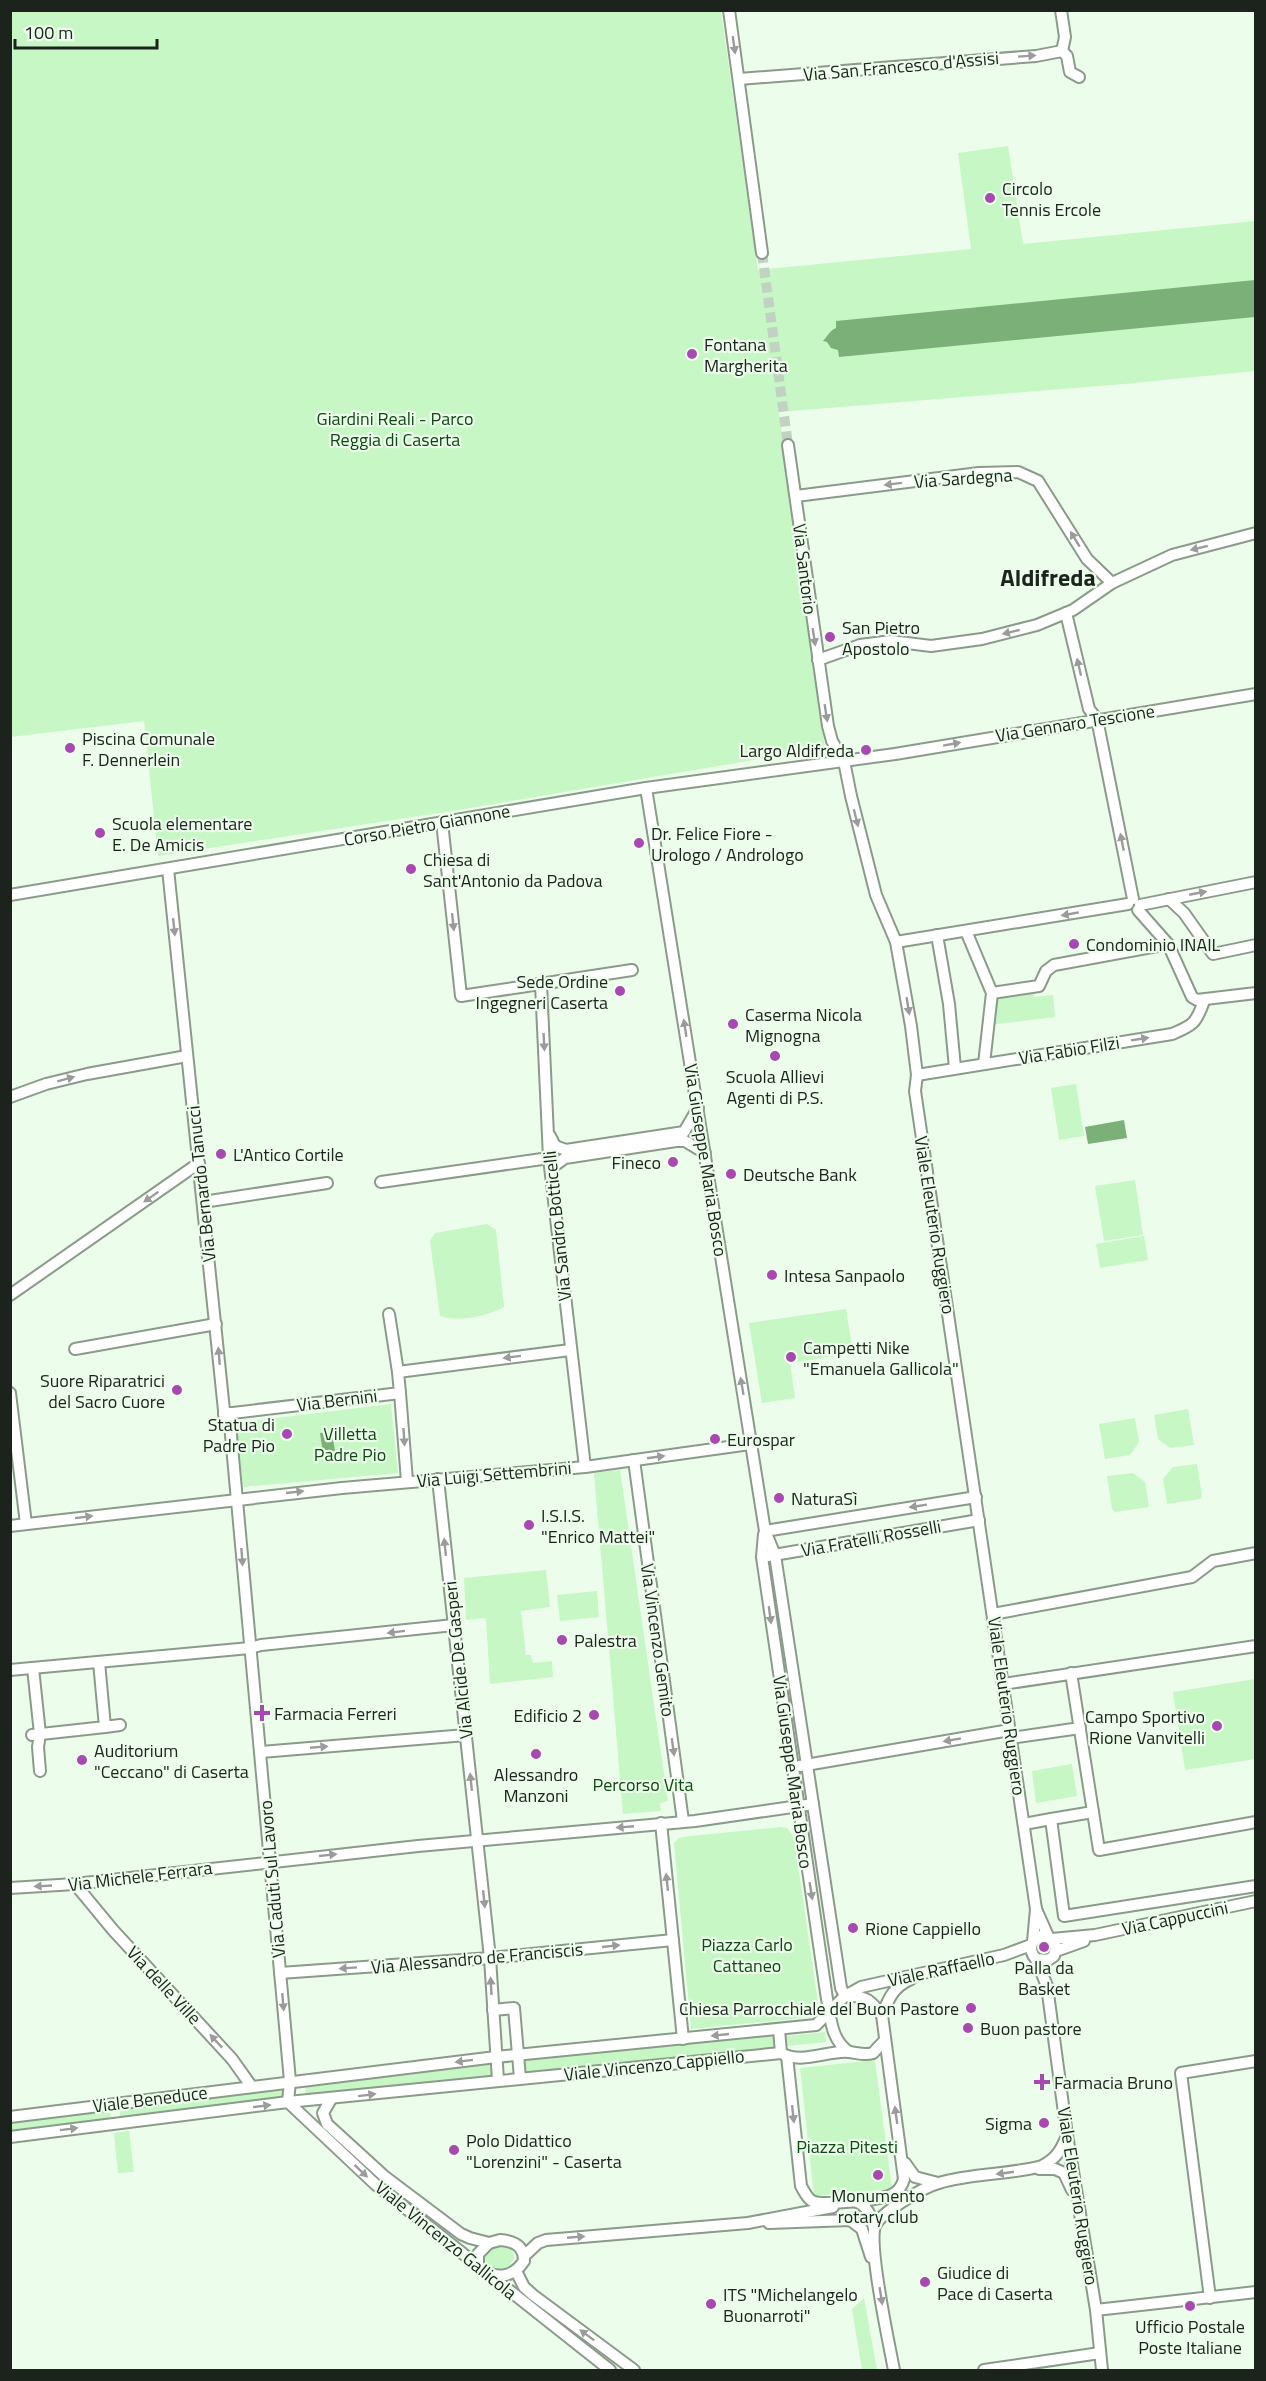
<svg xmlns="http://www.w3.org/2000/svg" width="1266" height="2381" viewBox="0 0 1266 2381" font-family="'Titillium Web',sans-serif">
<rect width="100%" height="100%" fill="#ecfeeb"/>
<g fill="#c6f7c4">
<path d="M10,11H721L758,270L971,249L958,153L1008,146L1023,244L1255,221V371L1124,384L779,412L825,748L446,812L158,856L144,721L11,737Z"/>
<path d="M1033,987L1034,997L1053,995L1055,1017L988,1025L992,993Z"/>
<path d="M1076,1084L1084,1136L1059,1140L1051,1088Z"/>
<path d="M1135,1180L1143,1235L1104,1241L1095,1186Z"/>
<path d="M487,1224L496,1230L504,1307C489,1316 457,1323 440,1316L430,1241L435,1233Z"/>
<path d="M1144,1236L1148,1260L1100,1268L1096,1244Z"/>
<path d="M846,1309L853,1353L790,1363L795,1398L762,1403L749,1323Z"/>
<path d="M391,1404L398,1473L243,1487L236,1423Z"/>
<path d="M1188,1409L1194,1445L1170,1448L1158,1439L1154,1415Z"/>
<path d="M1135,1418L1139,1442L1130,1455L1105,1459L1099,1424Z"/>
<path d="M1197,1464L1202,1496L1200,1499L1167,1504L1163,1479L1173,1467Z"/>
<path d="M620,1470L668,1801L660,1803L661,1811L623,1814L594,1473Z"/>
<path d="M1133,1473L1145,1482L1149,1507L1115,1512L1112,1509L1107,1476Z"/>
<path d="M546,1570L550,1607L521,1611L526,1655H531L533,1663L552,1661L553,1677L490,1684L486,1618L466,1620L464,1578Z"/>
<path d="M597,1591L599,1617L560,1621L557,1595Z"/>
<path d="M1255,1679V1759L1185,1770L1173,1692Z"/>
<path d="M1072,1764L1077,1796L1036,1803L1032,1771Z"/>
<path d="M781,1827L787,1828L794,1837L819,2010L818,2014L811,2017L691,2029L674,1843L679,1838L690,1836Z"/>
<path d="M825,2032L826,2042L787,2046L786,2036Z"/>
<path d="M775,2035L776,2048L526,2073L524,2060Z"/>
<path d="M875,2060L892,2189L814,2196L800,2068Z"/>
<path d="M492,2061L493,2076L306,2097L305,2085Z"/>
<path d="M285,2086L284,2098L120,2119V2106Z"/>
<path d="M109,2108L111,2120L11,2133L10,2121Z"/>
<path d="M129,2131L134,2172L118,2173L114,2133Z"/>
<path d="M499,2246C508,2246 515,2250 514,2259L508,2267L500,2269L487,2266L484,2257L490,2249Z"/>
<path d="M864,2298L877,2370H862L852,2309Z"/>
</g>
<g fill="#7bb079">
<path d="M1255,280V317L839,357L838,350L831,348L827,342L823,341C827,337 829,331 836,328V321Z"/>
<path d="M1124,1120L1127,1138L1088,1144L1085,1127Z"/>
<path d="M332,1432L336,1458L324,1460L320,1433Z"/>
</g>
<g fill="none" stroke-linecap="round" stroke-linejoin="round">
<path stroke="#c2d2c2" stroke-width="10" stroke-dasharray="10 5" stroke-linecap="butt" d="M762,253L788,445"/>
<defs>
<g id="minor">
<path d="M729,10L762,253"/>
<path d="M1061,10L1065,37L1062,51"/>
<path d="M1062,51L1067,56L1070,72L1079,77"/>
<path d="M739,79L1036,56L1062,51"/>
<path d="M788,445L828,726L832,741L844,761L851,796L876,895L896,942L911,1026L917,1075L915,1091L1036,1909L1048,1936"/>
<path d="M796,496L979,473L1018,472L1038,481L1087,559L1112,583"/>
<path d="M1066,613L1089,709L1097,719L1133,899"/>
<path d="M818,660L860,645L891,641L931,646L982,639L1037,625L1073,610L1112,583L1172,555L1256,533"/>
<path d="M646,788L765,1531L775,1555L841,1988L845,1996"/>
<path d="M442,822L461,996L632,970"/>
<path d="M168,869L225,1420"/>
<path d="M10,895L646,788L895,754L1256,694"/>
<path d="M1169,899L1184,913L1213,954L1256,945"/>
<path d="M1140,905L1256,882"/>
<path d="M1138,910L1168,944L1192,997L1197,1000L1256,993"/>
<path d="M966,931L992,993L984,1064"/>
<path d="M937,935L949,1004L955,1068"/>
<path d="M896,942L1128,904"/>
<path d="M541,984L549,1158L585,1467"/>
<path d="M992,993L1039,986L1046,971L1054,965L1168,944"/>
<path d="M917,1075L1172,1034C1194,1025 1196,1023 1204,1001"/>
<path d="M10,1097L46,1084L87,1074L187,1056"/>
<path d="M550,1136L555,1146L566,1150L684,1132L698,1108"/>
<path d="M551,1168L565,1158L676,1141H685L705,1153"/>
<path d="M381,1182L549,1158"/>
<path d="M203,1202L327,1183"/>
<path d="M10,1295L199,1163"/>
<path d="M389,1314L398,1372"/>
<path d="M75,1349L216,1324"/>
<path d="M10,1393L26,1524"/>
<path d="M400,1393L407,1481"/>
<path d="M229,1413L290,2081L288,2102"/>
<path d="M224,1414L400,1393L398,1372L570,1350"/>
<path d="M634,1460L683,1821"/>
<path d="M438,1479L490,1958L498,2080"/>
<path d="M10,1526L342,1488L585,1467L750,1444"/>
<path d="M765,1531L976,1497"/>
<path d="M764,1534L762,1557L827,1999C831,2019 831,2040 849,2052"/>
<path d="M768,1556L979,1520"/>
<path d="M993,1614L1192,1577L1213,1561L1256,1553"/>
<path d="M33,1668L40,1734L38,1747L40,1771"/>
<path d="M10,1670L250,1648L261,1645L454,1625"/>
<path d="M1071,1673L1099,1850L1256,1822"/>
<path d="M1003,1684L1256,1646"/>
<path d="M105,1727L120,1725"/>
<path d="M32,1735L105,1727L99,1662"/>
<path d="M1011,1738L1080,1728"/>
<path d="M261,1752L466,1735"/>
<path d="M800,1766L1010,1730"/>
<path d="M1051,1819L1093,1812"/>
<path d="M661,1823L683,2039"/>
<path d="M1024,1824L1051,1819L1064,1916L1256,1886"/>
<path d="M75,1884L113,1930L232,2059L252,2087"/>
<path d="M10,1888L75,1884L418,1846L695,1821L813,1804"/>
<path d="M1052,1939L1056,1947L1054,1956L1048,1960L1036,1959C1028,1950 1030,1940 1041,1936L1052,1939L1095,1935L1256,1901"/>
<path d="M1033,1942L1036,1909"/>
<path d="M1056,1951L1084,1941"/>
<path d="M1036,1959L1047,1986L1067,2135L1096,2310L1102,2370"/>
<path d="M280,1973L490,1958L673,1940"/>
<path d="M848,1996C866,1995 872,2002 882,2015"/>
<path d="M493,2010L514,2008L520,2078"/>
<path d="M779,2029L781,2053"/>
<path d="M787,2056L801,2186C804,2191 807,2198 812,2201C822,2206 883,2200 893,2194C899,2191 902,2186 904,2179L882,2015C889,1998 893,1987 911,1979"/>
<path d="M331,2099L323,2113L327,2124L384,2176L461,2234L470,2238L489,2243"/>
<path d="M288,2102L375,2184L610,2370"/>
<path d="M10,2117L496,2057L816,2025L845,1996L861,1987L1004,1955L1031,1945"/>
<path d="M10,2137L288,2102L781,2053C801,2065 828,2050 849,2052C859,2053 864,2056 873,2053L885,2040"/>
<path d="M905,2163L915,2177L938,2183"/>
<path d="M1039,2169H1055L1064,2173L1072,2190"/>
<path d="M854,2201C868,2205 872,2217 874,2229"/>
<path d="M769,2223L850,2220L862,2229L871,2257"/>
<path d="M500,2240C513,2241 524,2245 524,2261C512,2279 494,2280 478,2266V2254L489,2243Z"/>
<path d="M524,2256L538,2243L546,2240L748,2223L833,2207"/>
<path d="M516,2271L524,2287L533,2295L634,2370"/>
<path d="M1210,2298L1181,2073L1256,2061"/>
<path d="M1096,2310L1256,2292"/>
<path d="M894,2370C889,2344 868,2246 875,2226C881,2212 924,2187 939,2183C971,2173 1009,2175 1042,2166C1057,2158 1061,2150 1067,2136"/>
<path d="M984,2370L1100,2353"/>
</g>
</defs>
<use href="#minor" stroke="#8b9b8a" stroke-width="14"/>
<use href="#minor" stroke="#fff" stroke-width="10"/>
</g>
<defs><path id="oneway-solid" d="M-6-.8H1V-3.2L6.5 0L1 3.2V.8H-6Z" transform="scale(1.5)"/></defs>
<g fill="#999c99">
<use href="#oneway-solid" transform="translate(734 45) rotate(82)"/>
<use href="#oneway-solid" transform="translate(1027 56) rotate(-4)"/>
<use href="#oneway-solid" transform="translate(893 484) rotate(173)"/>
<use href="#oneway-solid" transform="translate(1075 539) rotate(-121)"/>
<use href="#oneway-solid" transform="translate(1199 548) rotate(166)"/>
<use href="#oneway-solid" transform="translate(1011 632) rotate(166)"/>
<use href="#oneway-solid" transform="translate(814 637) rotate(81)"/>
<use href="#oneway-solid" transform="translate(1079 667) rotate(-103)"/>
<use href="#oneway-solid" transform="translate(826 713) rotate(81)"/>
<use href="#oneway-solid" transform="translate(952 744) rotate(-10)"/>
<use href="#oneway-solid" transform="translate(856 818) rotate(76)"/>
<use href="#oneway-solid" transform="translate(1122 842) rotate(-101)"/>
<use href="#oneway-solid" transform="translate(1198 893) rotate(-11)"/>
<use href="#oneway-solid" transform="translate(1070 914) rotate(170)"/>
<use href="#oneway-solid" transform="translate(453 922) rotate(84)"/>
<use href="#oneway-solid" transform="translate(174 927) rotate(84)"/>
<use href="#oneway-solid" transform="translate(908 1006) rotate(81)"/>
<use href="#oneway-solid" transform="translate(685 1028) rotate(-99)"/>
<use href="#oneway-solid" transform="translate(1140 1039) rotate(-9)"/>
<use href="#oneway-solid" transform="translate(544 1042) rotate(87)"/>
<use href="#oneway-solid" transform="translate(66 1079) rotate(-15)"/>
<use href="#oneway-solid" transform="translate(151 1197) rotate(145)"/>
<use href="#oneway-solid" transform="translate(219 1356) rotate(-95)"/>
<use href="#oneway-solid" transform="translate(512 1357) rotate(173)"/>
<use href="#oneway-solid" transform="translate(742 1386) rotate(-100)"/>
<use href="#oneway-solid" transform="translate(404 1437) rotate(86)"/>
<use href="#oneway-solid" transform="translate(656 1457) rotate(-8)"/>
<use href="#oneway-solid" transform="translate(295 1492) rotate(-6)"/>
<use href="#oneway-solid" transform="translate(918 1506) rotate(171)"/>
<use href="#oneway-solid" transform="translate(84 1517) rotate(-7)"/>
<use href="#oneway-solid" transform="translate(445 1547) rotate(-96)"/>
<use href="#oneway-solid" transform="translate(242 1557) rotate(86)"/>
<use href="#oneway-solid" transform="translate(770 1615) rotate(82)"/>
<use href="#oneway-solid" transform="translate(396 1632) rotate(173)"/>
<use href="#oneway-solid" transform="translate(952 1740) rotate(170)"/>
<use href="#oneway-solid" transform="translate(319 1747) rotate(-5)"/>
<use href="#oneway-solid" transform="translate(673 1747) rotate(82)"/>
<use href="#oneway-solid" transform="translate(471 1782) rotate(-96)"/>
<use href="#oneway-solid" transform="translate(625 1827) rotate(175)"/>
<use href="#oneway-solid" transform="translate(328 1855) rotate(-6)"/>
<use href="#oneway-solid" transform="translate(667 1882) rotate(-96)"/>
<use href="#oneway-solid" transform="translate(43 1886) rotate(177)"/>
<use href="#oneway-solid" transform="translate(811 1891) rotate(81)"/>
<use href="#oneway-solid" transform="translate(484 1899) rotate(84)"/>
<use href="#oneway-solid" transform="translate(611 1946) rotate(-6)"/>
<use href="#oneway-solid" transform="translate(348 1968) rotate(176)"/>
<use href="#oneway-solid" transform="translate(491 1986) rotate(-93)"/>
<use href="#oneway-solid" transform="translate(283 2002) rotate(85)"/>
<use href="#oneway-solid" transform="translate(720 2035) rotate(174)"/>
<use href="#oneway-solid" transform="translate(216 2041) rotate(-133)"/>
<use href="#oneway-solid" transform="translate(464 2061) rotate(173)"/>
<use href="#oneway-solid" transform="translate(367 2095) rotate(-7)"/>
<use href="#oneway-solid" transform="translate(262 2106) rotate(-7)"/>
<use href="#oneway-solid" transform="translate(793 2114) rotate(84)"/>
<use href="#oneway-solid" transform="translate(896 2115) rotate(-98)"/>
<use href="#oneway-solid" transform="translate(69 2129) rotate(-7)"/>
<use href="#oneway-solid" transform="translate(361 2171) rotate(43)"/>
<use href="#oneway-solid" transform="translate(1005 2173) rotate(172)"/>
<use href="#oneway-solid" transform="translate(576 2237) rotate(-5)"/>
<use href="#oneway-solid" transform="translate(881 2296) rotate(81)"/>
<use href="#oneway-solid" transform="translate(587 2335) rotate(-143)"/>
</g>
<g fill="#a849b2" stroke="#ecfeeb" stroke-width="2">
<circle cx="990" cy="198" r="6"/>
<circle cx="692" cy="354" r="6"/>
<circle cx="830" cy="637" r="6"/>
<circle cx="70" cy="748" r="6"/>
<circle cx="866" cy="750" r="6"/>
<circle cx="100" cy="833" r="6"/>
<circle cx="639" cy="843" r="6"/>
<circle cx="411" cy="869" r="6"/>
<circle cx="1074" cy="944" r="6"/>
<circle cx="620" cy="991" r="6"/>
<circle cx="733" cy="1024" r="6"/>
<circle cx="775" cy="1056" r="6"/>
<circle cx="221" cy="1154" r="6"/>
<circle cx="673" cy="1162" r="6"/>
<circle cx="731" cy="1174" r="6"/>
<circle cx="772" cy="1275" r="6"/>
<circle cx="791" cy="1357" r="6"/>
<circle cx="177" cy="1390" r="6"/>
<circle cx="287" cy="1434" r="6"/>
<circle cx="715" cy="1439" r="6"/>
<circle cx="779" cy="1498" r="6"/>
<circle cx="529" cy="1525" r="6"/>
<circle cx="562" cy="1640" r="6"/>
<path d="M259 1704h6v6h6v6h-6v6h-6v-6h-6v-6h6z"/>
<circle cx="594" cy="1715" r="6"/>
<circle cx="1217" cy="1726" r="6"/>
<circle cx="536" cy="1754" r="6"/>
<circle cx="82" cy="1760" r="6"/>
<circle cx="853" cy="1928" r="6"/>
<circle cx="1044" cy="1947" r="6"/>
<circle cx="971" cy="2008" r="6"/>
<circle cx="968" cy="2028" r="6"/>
<path d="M1039 2073h6v6h6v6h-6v6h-6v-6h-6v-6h6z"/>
<circle cx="1044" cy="2123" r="6"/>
<circle cx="454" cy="2150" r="6"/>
<circle cx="878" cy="2175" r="6"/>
<circle cx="925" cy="2282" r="6"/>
<circle cx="711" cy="2304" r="6"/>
<circle cx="1190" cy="2306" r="6"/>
</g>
<g text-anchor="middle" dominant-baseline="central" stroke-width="4.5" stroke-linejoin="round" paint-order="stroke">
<g font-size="18" fill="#1c221c" stroke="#ecfeeb">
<text transform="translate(901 66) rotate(-5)">Via San Francesco d'Assisi</text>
<text transform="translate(963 478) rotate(-4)">Via Sardegna</text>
<text transform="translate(805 569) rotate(83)">Via Santorio</text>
<text transform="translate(1075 723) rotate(-9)">Via Gennaro Tescione</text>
<text transform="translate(427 825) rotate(-10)">Corso Pietro Giannone</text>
<text transform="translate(1069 1050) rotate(-9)">Via Fabio Filzi</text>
<text transform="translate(706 1160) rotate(81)">Via Giuseppe Maria Bosco</text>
<text transform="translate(201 1184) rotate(-96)">Via Bernardo Tanucci</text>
<text transform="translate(935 1225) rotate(81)">Viale Eleuterio Ruggiero</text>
<text transform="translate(557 1226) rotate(-96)">Via Sandro Botticelli</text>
<text transform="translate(337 1400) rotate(-7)">Via Bernini</text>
<text transform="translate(494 1474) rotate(-5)">Via Luigi Settembrini</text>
<text transform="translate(871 1538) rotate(-10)">Via Fratelli Rosselli</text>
<text transform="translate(658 1640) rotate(82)">Via Vincenzo Gemito</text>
<text transform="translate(458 1660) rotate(-96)">Via Alcide De Gasperi</text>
<text transform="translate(1007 1706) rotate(82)">Viale Eleuterio Ruggiero</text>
<text transform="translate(793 1772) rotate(82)">Via Giuseppe Maria Bosco</text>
<text transform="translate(140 1876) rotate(-7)">Via Michele Ferrara</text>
<text transform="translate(272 1879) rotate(-95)">Via Caduti Sul Lavoro</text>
<text transform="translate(1175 1918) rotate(-12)">Via Cappuccini</text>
<text transform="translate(477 1958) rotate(-5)">Via Alessandro de Franciscis</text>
<text transform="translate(941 1969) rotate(-12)">Viale Raffaello</text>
<text transform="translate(164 1985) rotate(47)">Via delle Ville</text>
<text transform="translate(654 2065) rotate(-6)">Viale Vincenzo Cappiello</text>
<text transform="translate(150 2099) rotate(-7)">Viale Beneduce</text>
<text transform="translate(1078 2196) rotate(81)">Viale Eleuterio Ruggiero</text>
<text transform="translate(446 2240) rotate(39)">Viale Vincenzo Gallicola</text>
</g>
<g font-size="18" fill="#1c221c" stroke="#ecfeeb" text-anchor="start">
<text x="1002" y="188">Circolo<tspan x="1002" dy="21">Tennis Ercole</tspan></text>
<text x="704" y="344">Fontana<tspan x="704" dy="21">Margherita</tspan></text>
<text x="842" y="627">San Pietro<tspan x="842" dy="21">Apostolo</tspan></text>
<text x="82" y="738">Piscina Comunale<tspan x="82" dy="21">F. Dennerlein</tspan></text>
<text x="854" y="750" text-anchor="end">Largo Aldifreda</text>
<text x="112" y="823">Scuola elementare<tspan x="112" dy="21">E. De Amicis</tspan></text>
<text x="651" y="833">Dr. Felice Fiore -<tspan x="651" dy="21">Urologo / Andrologo</tspan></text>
<text x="423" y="859">Chiesa di<tspan x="423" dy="21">Sant'Antonio da Padova</tspan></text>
<text x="1086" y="944">Condominio INAIL</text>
<text x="608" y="981" text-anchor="end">Sede Ordine<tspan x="608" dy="21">Ingegneri Caserta</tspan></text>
<text x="745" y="1014">Caserma Nicola<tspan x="745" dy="21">Mignogna</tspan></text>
<text x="775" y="1076" text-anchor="middle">Scuola Allievi<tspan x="775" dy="21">Agenti di P.S.</tspan></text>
<text x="233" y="1154">L'Antico Cortile</text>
<text x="661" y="1162" text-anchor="end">Fineco</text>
<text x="743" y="1174">Deutsche Bank</text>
<text x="784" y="1275">Intesa Sanpaolo</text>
<text x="803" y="1347">Campetti Nike<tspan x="803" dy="21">"Emanuela Gallicola"</tspan></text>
<text x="165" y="1380" text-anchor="end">Suore Riparatrici<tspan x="165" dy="21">del Sacro Cuore</tspan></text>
<text x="275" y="1424" text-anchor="end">Statua di<tspan x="275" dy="21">Padre Pio</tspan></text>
<text x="727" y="1439">Eurospar</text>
<text x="791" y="1498">NaturaSì</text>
<text x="541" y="1515">I.S.I.S.<tspan x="541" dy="21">"Enrico Mattei"</tspan></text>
<text x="574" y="1640">Palestra</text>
<text x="274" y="1713">Farmacia Ferreri</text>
<text x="582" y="1715" text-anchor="end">Edificio 2</text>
<text x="1205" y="1716" text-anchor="end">Campo Sportivo<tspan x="1205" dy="21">Rione Vanvitelli</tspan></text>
<text x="94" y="1750">Auditorium<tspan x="94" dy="21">"Ceccano" di Caserta</tspan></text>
<text x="536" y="1774" text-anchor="middle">Alessandro<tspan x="536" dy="21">Manzoni</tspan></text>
<text x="865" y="1928">Rione Cappiello</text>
<text x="1044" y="1967" text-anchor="middle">Palla da<tspan x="1044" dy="21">Basket</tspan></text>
<text x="959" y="2008" text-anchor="end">Chiesa Parrocchiale del Buon Pastore</text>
<text x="980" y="2028">Buon pastore</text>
<text x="1054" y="2082">Farmacia Bruno</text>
<text x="1032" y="2123" text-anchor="end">Sigma</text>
<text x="466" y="2140">Polo Didattico<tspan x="466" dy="21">"Lorenzini" - Caserta</tspan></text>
<text x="878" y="2195" text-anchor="middle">Monumento<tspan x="878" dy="21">rotary club</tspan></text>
<text x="937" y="2272">Giudice di<tspan x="937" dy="21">Pace di Caserta</tspan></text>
<text x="723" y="2294">ITS "Michelangelo<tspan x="723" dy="21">Buonarroti"</tspan></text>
<text x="1190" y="2326" text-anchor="middle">Ufficio Postale<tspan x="1190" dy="21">Poste Italiane</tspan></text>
</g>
<g font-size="18" fill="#104813" stroke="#ecfeeb">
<text x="395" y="418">Giardini Reali - Parco<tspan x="395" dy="21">Reggia di Caserta</tspan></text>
<text x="350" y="1433">Villetta<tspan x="350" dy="21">Padre Pio</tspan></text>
<text x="643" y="1784">Percorso Vita</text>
<text x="747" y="1944">Piazza Carlo<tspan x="747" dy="21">Cattaneo</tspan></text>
<text x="847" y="2146">Piazza Pitesti</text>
</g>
<g font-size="24" font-weight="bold" fill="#1c221c" stroke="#ecfeeb">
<text x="1048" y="577">Aldifreda</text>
</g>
</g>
<rect width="1266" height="2381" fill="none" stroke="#1c221c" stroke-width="24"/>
<path d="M15 39v9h142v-9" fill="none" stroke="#1c221c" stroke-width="3"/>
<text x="24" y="39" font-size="18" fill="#1c221c" stroke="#ecfeeb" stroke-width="4.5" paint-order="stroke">100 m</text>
</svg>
